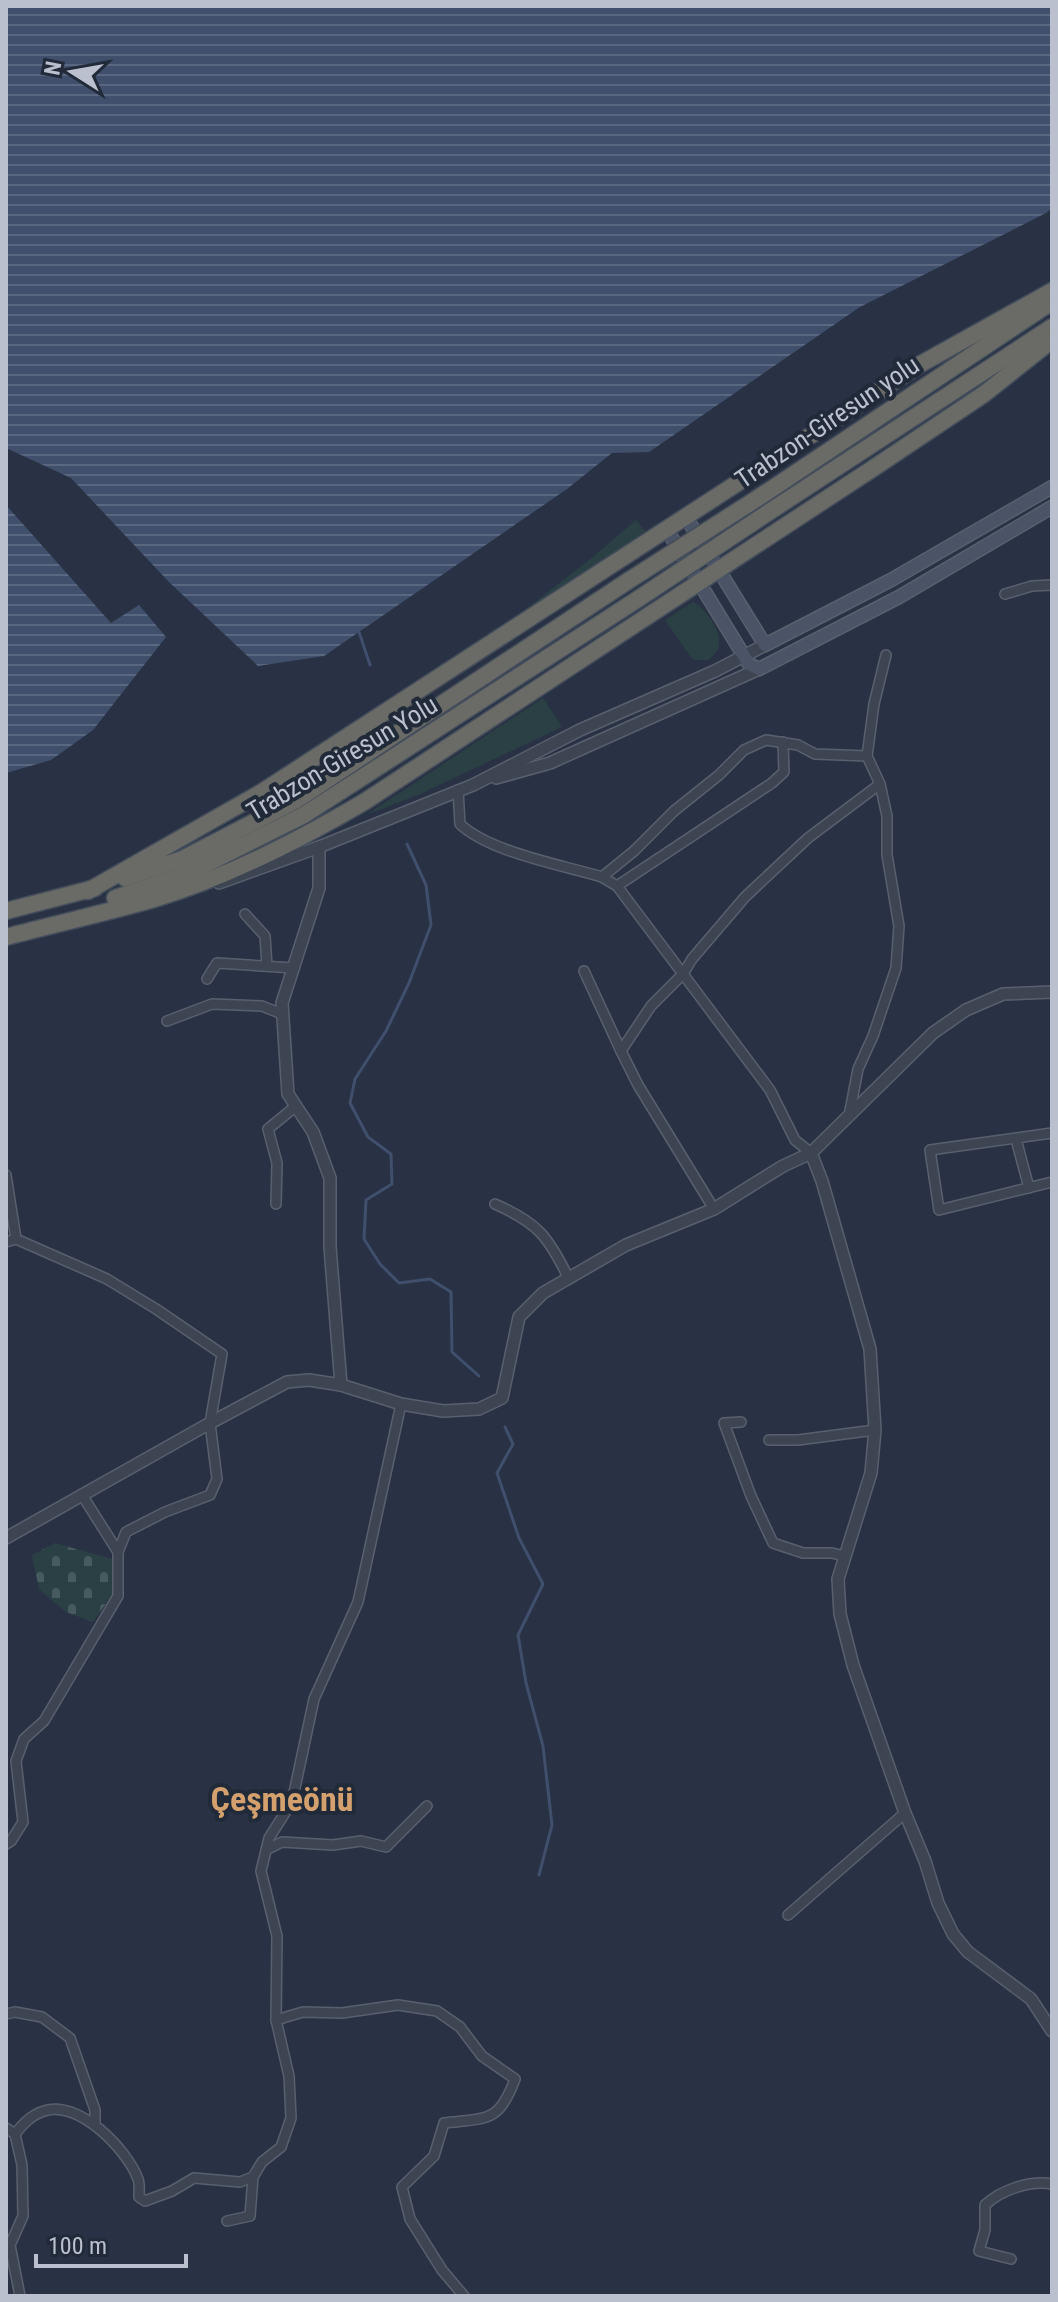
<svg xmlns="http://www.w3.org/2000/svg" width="1058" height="2302" viewBox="0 0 1058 2302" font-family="'Roboto Condensed',sans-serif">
<defs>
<pattern id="cemetery-stones" width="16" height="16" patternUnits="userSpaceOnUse" patternTransform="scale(2)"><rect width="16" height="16" fill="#2a4045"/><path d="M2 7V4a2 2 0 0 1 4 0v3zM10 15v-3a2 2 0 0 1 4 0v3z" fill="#475a5f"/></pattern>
<pattern id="water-rules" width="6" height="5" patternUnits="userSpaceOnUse" patternTransform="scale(2)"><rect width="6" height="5" fill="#3f4f6c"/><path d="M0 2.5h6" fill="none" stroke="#596780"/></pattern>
</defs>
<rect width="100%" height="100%" fill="#283244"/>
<g fill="#2a4045">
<path d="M636,520L647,533L516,617L594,556Z"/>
<path d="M693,602C706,609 724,632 718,649C718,650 711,658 709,660H693L665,620Z"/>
<path d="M543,698L562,727L418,795L366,815Z"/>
</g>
<path fill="url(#cemetery-stones)" d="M55,1543L112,1559V1595L93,1622L66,1612L39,1589L32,1555Z"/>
<g fill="url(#water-rules)">
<path d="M6,6H1052V208L1046,213L860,307L649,452L612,453L567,489L324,656L258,666L169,582L71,478L6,448Z"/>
<path d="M6,505L111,623L139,605L166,637L93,730L51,760L6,773Z"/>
</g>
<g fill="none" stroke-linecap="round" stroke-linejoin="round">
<g stroke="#3f4f6c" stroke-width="3">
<path d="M359,632L370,665"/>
<path d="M407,844L426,885L431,925L409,983L386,1031L355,1079L350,1103L368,1137L391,1154L392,1184L366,1200L364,1239L380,1264L399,1283L430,1279L451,1292L452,1352L479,1376"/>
<path d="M505,1427L513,1444L497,1473L519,1538L543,1584L518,1635L526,1683L543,1746L552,1825L539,1875"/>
</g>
<defs>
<g id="minor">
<path d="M1005,594L1032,586L1052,585"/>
<path d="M458,790L460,824C489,852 562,865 602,877L617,886L770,1090L795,1140L811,1153"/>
<path d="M602,877L634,851L674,811L719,775L744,750L766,740L798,745L815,754L867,756"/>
<path d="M617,886L772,783L784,772L783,742"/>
<path d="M245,914L265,936L267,966"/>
<path d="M584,971L621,1051"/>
<path d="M207,979L217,963L294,968"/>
<path d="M167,1021L212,1004L262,1006L282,1014"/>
<path d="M849,1116L858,1069L873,1036L896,968L899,926L887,855V816L880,784L867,756L874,704L886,655"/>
<path d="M1052,1133L930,1150L939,1210L1052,1182"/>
<path d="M1016,1139L1029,1188"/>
<path d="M6,1175L16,1239"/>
<path d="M276,1204L277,1163L268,1129L296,1106"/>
<path d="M495,1204C538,1223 548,1236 569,1279"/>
<path d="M714,1209L638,1085L621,1051L651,1006L683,974L692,959L745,897L808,838L880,784"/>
<path d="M6,1242L16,1239L107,1279L156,1309L222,1354L210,1423L217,1479L210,1495L165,1512L126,1532L118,1552"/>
<path d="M741,1422L724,1423L751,1496L773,1543L803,1553H832L844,1556"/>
<path d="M769,1440H798L875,1430"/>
<path d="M6,1844L11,1841L23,1822L16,1761L24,1739L44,1721L118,1596V1552L82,1495"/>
<path d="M266,1850L282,1842L333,1845L361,1841L386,1847L427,1806"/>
<path d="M788,1915L905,1813"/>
<path d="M6,2014L15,2012L42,2017L70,2038L95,2110V2123"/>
<path d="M276,2020L303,2012L342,2013L398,2005L437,2011L460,2027L482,2056L515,2079C499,2123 487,2118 444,2123L434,2156L402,2187L410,2219L442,2270L464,2296"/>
<path d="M6,2128L15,2134L22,2165L23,2216L10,2245L20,2296"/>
<path d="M15,2134C23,2124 31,2115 44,2111C78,2099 127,2149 138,2179C140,2184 139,2192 139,2197L145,2201L172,2191L194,2178L240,2182L253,2177L262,2162L281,2147L291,2118L289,2076L276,2020L277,1936L261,1871L269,1838L292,1802L314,1699L358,1602L401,1404"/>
<path d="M227,2221L250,2216L253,2177"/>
<path d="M1011,2259L979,2251L985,2230V2205C1001,2190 1030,2180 1052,2184"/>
</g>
<g id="tertiary">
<path d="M496,778L550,763L759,669"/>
<path d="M219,883L319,847"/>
<path d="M1052,992L1003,994L966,1010L933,1033L811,1153L822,1181L870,1349L875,1430L871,1473L838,1579L840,1614L853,1665L905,1813L925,1861L938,1903L953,1934L968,1952L1031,1999L1052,2031"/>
<path d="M341,1385L330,1247V1178L313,1132L288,1094L282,1003L319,888V847L473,785L580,730L715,671L765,645"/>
<path d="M6,1538L210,1423L287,1382L309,1380L341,1385L401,1404L443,1411L479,1409L502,1398L519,1317L543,1293L626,1245L714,1209L783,1166L811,1153"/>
</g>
<g id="secondary">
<path d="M686,517L765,645L891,580L1052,487"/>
<path d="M667,530L744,656L749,664L759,669L899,597L1052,507"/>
</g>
<g id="trunk">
<path d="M758,498L1047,305"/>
<path d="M769,512L1052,327"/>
<path d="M125,878L182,859L295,801L628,581"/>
<path d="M88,891L262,792L919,365L1052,291"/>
<path d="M115,898L186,874L304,815L638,599"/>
<path d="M6,911L95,888"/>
<path d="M6,937C55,924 105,913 154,899C228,877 297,841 364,802L872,469L984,394L1052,340"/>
</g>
</defs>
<use href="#minor" stroke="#58606e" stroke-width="12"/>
<use href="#tertiary" stroke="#58606e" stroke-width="14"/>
<use href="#secondary" stroke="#58606e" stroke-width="15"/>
<use href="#trunk" stroke="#444d5b" stroke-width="19"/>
<use href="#minor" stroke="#3d4553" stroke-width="9"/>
<use href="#tertiary" stroke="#3d4553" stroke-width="11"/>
<use href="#secondary" stroke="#4b5366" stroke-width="12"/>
<use href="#trunk" stroke="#6a6a66" stroke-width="16"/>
<defs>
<g id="trunk-bridge">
<path d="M628,581L758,498"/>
<path d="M638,599L769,512"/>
</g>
</defs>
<use href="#trunk-bridge" stroke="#444d5b" stroke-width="19" stroke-linecap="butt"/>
<use href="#trunk-bridge" stroke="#6a6a66" stroke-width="16"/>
</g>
<g text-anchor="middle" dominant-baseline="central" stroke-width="8" stroke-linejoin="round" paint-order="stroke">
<g font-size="26" fill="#bac0cd" stroke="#212a39">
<text transform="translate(827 422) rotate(-34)">Trabzon-Giresun yolu</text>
<text transform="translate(342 758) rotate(-31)">Trabzon-Giresun Yolu</text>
</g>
<g font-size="34" font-weight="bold" fill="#d4a06d" stroke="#212a39">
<text x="282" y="1799">Çeşmeönü</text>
</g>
</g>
<rect width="1058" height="2302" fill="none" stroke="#bac0cd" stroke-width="16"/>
<g transform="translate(72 72) rotate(281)" stroke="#212a39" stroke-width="6" paint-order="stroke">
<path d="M0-6L14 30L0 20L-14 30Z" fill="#bac0cd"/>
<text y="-12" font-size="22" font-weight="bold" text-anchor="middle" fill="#bac0cd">N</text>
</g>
<path d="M36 2254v12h150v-12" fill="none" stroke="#bac0cd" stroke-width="4"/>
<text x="48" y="2254" font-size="24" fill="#bac0cd" stroke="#212a39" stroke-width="6" paint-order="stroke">100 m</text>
</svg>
